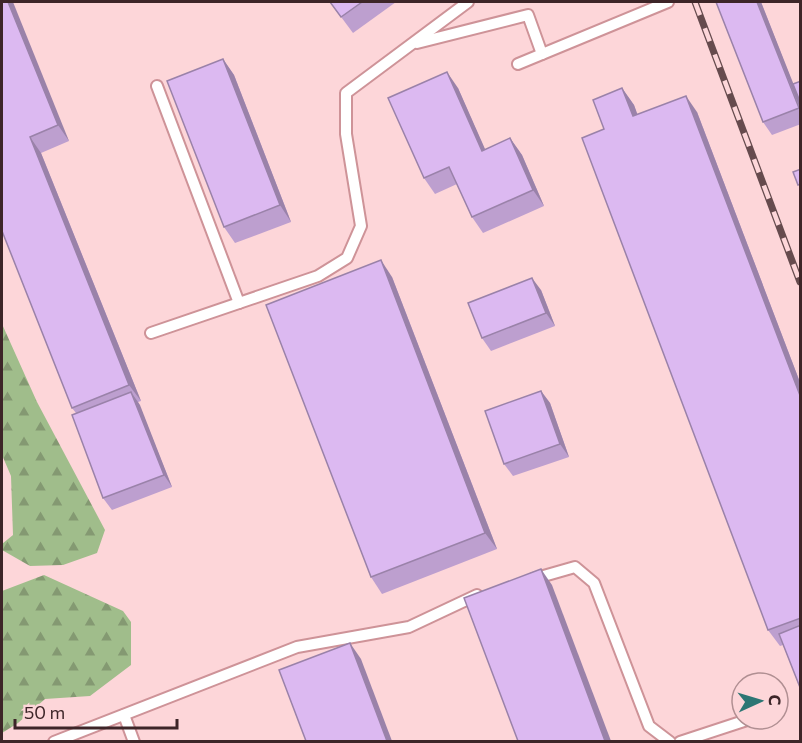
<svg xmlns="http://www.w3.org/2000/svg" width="802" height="743" viewBox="0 0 802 743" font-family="Commissioner,sans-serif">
<defs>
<pattern id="forest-firs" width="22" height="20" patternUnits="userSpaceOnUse" patternTransform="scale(1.5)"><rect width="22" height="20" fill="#a0bd8b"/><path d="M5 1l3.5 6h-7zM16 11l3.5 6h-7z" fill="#849972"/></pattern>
</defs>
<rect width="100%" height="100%" fill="#fdd6d9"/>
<g fill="url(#forest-firs)">
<path d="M2,324L37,402L105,530L97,553L63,565L30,566L2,550V544L13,535L11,476L2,455Z"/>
<path d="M44,575L123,611L131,622V665L90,696L45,699L18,723L2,733V591Z"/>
</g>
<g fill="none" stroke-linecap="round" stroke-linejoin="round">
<defs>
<g id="service">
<path d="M417,43L528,15L542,54"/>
<path d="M518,64L668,2"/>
<path d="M157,86L239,303"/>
<path d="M151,333L318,276L347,258L361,226L346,134V93L468,2"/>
<path d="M533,579L575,567L594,583L649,726L670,742"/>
<path d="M124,715L134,742"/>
<path d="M54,742L297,647L409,627L477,595"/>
<path d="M680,742L750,719"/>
</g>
</defs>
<use href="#service" stroke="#ce9398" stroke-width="14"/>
<use href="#service" stroke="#fff" stroke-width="10"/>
<defs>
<path id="rail" d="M695,2L800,282"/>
</defs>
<use href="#rail" stroke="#664b4e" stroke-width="7"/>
<use href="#rail" stroke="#fdd6d9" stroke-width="4.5" stroke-dasharray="14" stroke-linecap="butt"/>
</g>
<g fill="#bd9fcf">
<path d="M2,2L69,141L41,153L141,401L138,402L172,487L112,510L103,498L76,413L72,408Z"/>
<path d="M330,2H396L353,33Z"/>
<path d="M716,2H761L793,84L801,81V124L772,135L763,122Z"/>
<path d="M223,59L234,75L291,222L235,243L224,227Z"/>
<path d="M458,88L485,150L510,138L522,155L544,206L483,233L472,217L457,184L435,194L424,178Z"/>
<path d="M622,88L634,105L637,114L697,112L801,385V690L783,645L780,646L768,630L604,129Z"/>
<path d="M392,277L497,549L382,594L371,577Z"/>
<path d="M541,290L555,326L491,351L482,338Z"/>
<path d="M541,391L550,403L569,457L513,476L504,464Z"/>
</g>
<g fill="#9a82a9">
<path d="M8,2H13L69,141L58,125Z"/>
<path d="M757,2H761L801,103V111Z"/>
<path d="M223,59L234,75L291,222L280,205Z"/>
<path d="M447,72L458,88L493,167L482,151Z"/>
<path d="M622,88L634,105L644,132L633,116Z"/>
<path d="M686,96L697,112L801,385V398Z"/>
<path d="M30,137L41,153L141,401L129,385Z"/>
<path d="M510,138L522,155L544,206L533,190Z"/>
<path d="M381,260L392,277L497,549L485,533Z"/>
<path d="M532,278L541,290L555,326L546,313Z"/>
<path d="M541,391L550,403L569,457L560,444Z"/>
<path d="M131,392L140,405L172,487L164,475Z"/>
<path d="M541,569L552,585L611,741H605Z"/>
<path d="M350,643L361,659L392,741H387Z"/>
</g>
<g fill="#dcb9f1" stroke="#9a82a9" stroke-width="1.5">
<path d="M2,2H8L58,125L30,137L129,385L72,408L2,231Z"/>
<path d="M330,2H362L341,17Z"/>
<path d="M716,2H757L799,108L763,122Z"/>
<path d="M223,59L280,205L224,227L167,81Z"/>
<path d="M447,72L482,151L510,138L533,190L472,217L449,167L424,178L388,98Z"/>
<path d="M801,81V104L793,84Z"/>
<path d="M622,88L633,116L686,96L801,398V618L768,630L582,138L604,129L593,100Z"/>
<path d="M801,169V184L798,185L793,172Z"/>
<path d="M381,260L485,533L371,577L266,305Z"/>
<path d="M532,278L546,313L482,338L468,303Z"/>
<path d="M541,391L560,444L504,464L485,411Z"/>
<path d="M131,392L164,475L103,498L72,415Z"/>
<path d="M541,569L605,741H518L464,598Z"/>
<path d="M801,625V690L779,634Z"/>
<path d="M350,643L387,741H306L279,670Z"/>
</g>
<rect width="802" height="743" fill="none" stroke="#3d2528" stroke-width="6"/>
<g transform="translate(760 701) rotate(86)"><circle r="28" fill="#fdd6d9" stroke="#b08f92" stroke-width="1.5"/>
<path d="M0-4.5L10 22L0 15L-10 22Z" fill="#2d7674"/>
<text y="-9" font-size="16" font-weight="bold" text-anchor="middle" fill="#3d2528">С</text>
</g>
<path d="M15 719v9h162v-9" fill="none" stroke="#3d2528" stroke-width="3"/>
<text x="24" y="719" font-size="18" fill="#3d2528" stroke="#fdd6d9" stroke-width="4.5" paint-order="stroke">50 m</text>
</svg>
